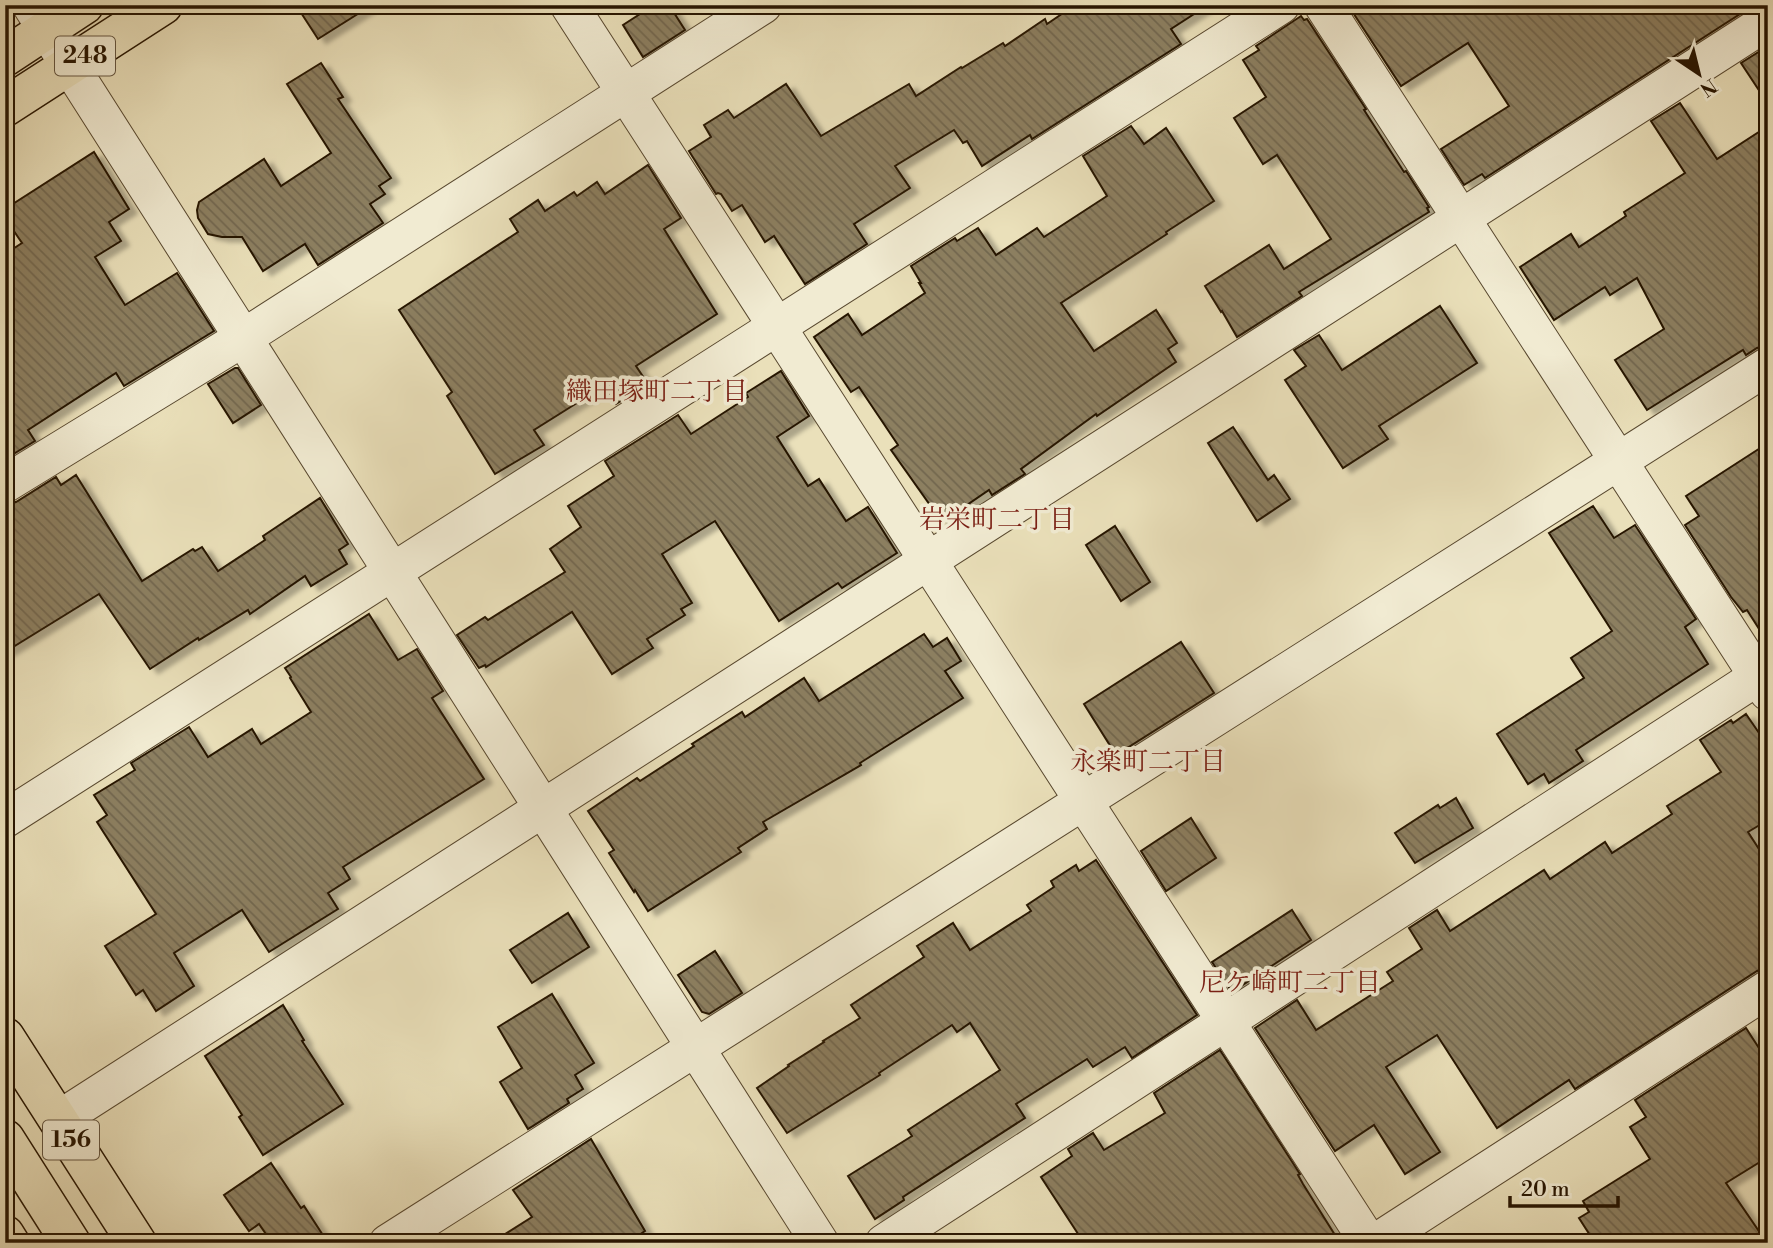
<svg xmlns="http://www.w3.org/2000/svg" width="1773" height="1248" viewBox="0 0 1773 1248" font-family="'Libre Bodoni','Noto Serif JP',serif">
<defs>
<pattern id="building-back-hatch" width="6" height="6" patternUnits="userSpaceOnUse" patternTransform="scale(1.75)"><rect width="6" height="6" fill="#8c7f61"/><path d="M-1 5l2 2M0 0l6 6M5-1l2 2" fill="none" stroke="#72674e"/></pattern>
<filter id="shadow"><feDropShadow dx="8" dy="4.5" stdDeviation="2" flood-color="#0004"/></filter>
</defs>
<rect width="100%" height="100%" fill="#eae0ba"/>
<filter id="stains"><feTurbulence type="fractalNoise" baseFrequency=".00286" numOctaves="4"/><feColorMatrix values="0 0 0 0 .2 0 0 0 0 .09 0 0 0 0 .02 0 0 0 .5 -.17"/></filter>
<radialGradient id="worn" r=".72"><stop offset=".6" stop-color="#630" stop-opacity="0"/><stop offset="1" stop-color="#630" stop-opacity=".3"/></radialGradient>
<g fill="url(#building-back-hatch)" stroke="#271501" stroke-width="2" filter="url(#shadow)">
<path d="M296,5H372L318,39Z"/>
<path d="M654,5H669L685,30L643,57L623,25Z"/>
<path d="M1075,5H1208L1171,29L1181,44L1032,139L1030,135L982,166L967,141L963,143L954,130L895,166L910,188L854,224L867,244L805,284L774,236L765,242L742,205L732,211L721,194L718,193L716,194L689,151L711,137L704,125L728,110L734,118L786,84L821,136L909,84L916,96L961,67L962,68L1003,43L1005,46L1045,19L1047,24Z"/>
<path d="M1348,5H1754L1485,178L1482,174L1464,185L1441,149L1509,106L1468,43L1401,86Z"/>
<path d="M1301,16L1304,20L1307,19L1366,109L1364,110L1404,172L1406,171L1429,207L1427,208L1429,212L1299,292L1302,296L1237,337L1222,311L1221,312L1205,286L1269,245L1284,269L1331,239L1277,155L1263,164L1234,118L1266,97L1243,60L1259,50L1256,46Z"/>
<path d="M1768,46V104L1741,63Z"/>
<path d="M321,63L343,97L338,99L391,178L379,186L385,194L370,204L383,223L318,265L305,244L263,271L242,237H222L208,234L198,218L197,210L199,202L264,159L281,186L331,153L287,84Z"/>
<path d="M1680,103L1717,159L1768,126V345L1757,348L1746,355L1743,350L1647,410L1615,360L1664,329L1637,278L1610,295L1605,287L1554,320L1520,267L1571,234L1579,247L1626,216L1624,212L1685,173L1651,121Z"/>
<path d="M1131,126L1144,144L1166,128L1214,201L1166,232L1167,234L1061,303L1094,351L1156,310L1177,343L1168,349L1176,362L1097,416L1096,414L1021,469L1025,474L992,495L989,490L942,522L891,450L898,445L859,387L851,392L814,337L848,314L862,335L925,293L919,283H921L911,266L955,238L957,241L978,228L996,255L1037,228L1044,237L1107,196L1083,156Z"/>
<path d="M94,152L129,209L109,222L121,241L95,257L125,305L177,273L214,331L124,386L116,373L28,430L35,441L5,459V254L22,243L5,218V209Z"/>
<path d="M648,165L681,218L664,229L717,314L636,366L648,384L616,404L604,386L534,430L544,445L495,474L447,396L452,392L399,310L518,232L510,219L538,200L545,211L574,192L577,196L597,182L605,194Z"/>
<path d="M1440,306L1477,363L1379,426L1388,439L1343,468L1285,380L1306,366L1294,350L1319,335L1342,370Z"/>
<path d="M235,368H238L261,405L233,423L208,384Z"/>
<path d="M781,371L809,416L777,437L808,486L819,479L846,521L868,507L897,553L842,588L838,583L779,621L715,521L662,554L692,603L681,609L685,615L647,639L653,648L612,674L572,612L486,667L485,665L479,668L457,635L485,617L488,620L565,572L550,549L581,527L568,506L614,476L605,461L678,415L691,434L748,397L746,393Z"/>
<path d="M1233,427L1268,480L1274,475L1290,499L1257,521L1208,443Z"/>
<path d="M1768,443V643L1747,610L1743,612L1731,597L1685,525L1699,516L1686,496Z"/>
<path d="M76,475L142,581L193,549L195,551L202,547L218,571L265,540L263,536L320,498L348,544L339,550L347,564L311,586L305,576L250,614L248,610L199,640L198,638L150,669L99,594L5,652V505L16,502L56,477L61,485Z"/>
<path d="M1593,506L1614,538L1635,525L1696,619L1685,627L1708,664L1576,750L1583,761L1549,783L1544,774L1528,784L1497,734L1584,678L1571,658L1612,631L1549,533Z"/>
<path d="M1115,526L1150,582L1121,601L1086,545Z"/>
<path d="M369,614L398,660L417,649L443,691L432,698L484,779L343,867L350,879L328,893L338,909L269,952L242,910L174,953L194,986L156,1011L143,990L136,995L105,946L156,914L97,822L107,815L94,795L135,770L131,763L189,727L208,757L252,729L261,744L311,712L290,678L291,677L285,668Z"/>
<path d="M924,634L933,647L947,638L961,661L945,671L963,698L860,763L861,765L763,822L767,829L738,848L741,852L648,911L635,890L634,892L609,853L614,850L588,811L637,778L640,781L694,746L692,744L742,712L745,717L804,678L819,701Z"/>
<path d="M1181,642L1214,693L1116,755L1084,704Z"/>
<path d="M1746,714L1768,746V820L1748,832L1768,863V968L1757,971L1575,1089L1569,1080L1497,1128L1437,1035L1386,1067L1440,1152L1405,1174L1374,1125L1335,1151L1255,1028L1297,1000L1316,1030L1393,981L1387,972L1422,949L1409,928L1437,910L1450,931L1544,870L1550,879L1605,842L1612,853L1672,814L1667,806L1721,772L1700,740L1731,720L1733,723Z"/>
<path d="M1456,798L1473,828L1415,863L1395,833L1438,805L1440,808Z"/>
<path d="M1191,818L1216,858L1166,891L1141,851Z"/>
<path d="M1096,860L1197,1015L1132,1058L1125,1047L1093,1067L1087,1059L1016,1104L1025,1118L903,1197L904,1200L875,1219L848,1176L912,1136L908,1130L1000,1070L970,1023L957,1032L952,1025L879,1073L880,1075L787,1133L757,1088L789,1066L788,1065L824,1042L823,1041L860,1018L851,1005L924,957L917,946L953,923L970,950L1031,911L1027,905L1054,887L1051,881L1076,865L1079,871Z"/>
<path d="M1292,910L1311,940L1232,992L1212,962Z"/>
<path d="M568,913L589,947L532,983L510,950Z"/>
<path d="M715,951L742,993L709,1014L702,1012L678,975Z"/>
<path d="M552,994L594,1063L575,1075L583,1089L567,1099L569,1103L528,1129L500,1082L522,1068L498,1027Z"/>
<path d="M283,1005L304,1040L302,1041L343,1104L263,1155L239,1117L242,1115L205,1056Z"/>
<path d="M1746,1028L1768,1062V1157L1726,1183L1767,1243H1595L1579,1218L1589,1212L1583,1201L1650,1159L1630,1127L1646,1117L1635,1100Z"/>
<path d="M1220,1050L1300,1174L1298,1175L1303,1184L1340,1243H1084L1041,1177L1072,1156L1068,1149L1093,1133L1104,1150L1165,1113L1154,1093Z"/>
<path d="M591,1139L645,1231L627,1243H491L532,1217L513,1190Z"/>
<path d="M271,1163L301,1208L304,1206L328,1243H272L259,1224L249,1231L224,1195Z"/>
</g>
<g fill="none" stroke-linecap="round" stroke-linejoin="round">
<defs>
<g id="minor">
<path d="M31,5L820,1243"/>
<path d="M569,5L1369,1243"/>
<path d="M1323,5L1768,692"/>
<path d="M5,484L243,338L763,5"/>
<path d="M5,819L1281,5"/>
<path d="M58,1120L1768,21"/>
<path d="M388,1243L1768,366"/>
<path d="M884,1243L1768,670"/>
<path d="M1375,1243L1768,989"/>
</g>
<g id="trunk">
<path d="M5,57L84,5"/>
<path d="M5,107L163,5"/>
<path d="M5,1037L137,1243"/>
<path d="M5,1139L71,1243"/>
<path d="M5,1235L10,1243"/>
</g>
</defs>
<use href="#minor" stroke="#58482f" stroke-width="39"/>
<use href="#trunk" stroke="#271501" stroke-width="41"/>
<use href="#minor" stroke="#f1ebd2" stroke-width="37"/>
<use href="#trunk" stroke="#eae0ba" stroke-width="38"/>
</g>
<g text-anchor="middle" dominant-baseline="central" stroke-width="7" stroke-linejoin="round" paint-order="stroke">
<g fill="#f1ebd2" stroke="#645540" stroke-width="2">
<rect x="55" y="36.5" width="60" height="39" rx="5"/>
<rect x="43" y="1120.5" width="56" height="39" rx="5"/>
</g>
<g font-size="23" font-weight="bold" fill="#271501">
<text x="85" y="56">248</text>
<text x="71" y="1140">156</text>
</g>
<g font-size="26" fill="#7a1f14" stroke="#f1ebd2">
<text x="657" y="392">織田塚町二丁目</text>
<text x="997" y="520">岩栄町二丁目</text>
<text x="1148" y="762">永楽町二丁目</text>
<text x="1290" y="983">尼ケ崎町二丁目</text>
</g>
</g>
<rect width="1773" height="1248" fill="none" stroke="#eae0ba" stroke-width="28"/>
<rect x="7" y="7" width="1759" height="1234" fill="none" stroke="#271501" stroke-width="3.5"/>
<rect x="14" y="14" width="1745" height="1220" fill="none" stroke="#271501" stroke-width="2"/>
<g transform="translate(1699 74) rotate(145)" stroke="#f1ebd2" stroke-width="5" paint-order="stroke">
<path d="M0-5L12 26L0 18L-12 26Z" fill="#271501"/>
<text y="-10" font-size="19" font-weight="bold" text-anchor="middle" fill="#271501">N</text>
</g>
<path d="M1510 1196v10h108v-10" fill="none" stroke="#271501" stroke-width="3.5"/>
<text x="1521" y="1196" font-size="21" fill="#271501" stroke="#f1ebd2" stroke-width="5" paint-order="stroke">20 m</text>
<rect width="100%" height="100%" filter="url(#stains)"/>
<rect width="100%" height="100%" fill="url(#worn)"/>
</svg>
